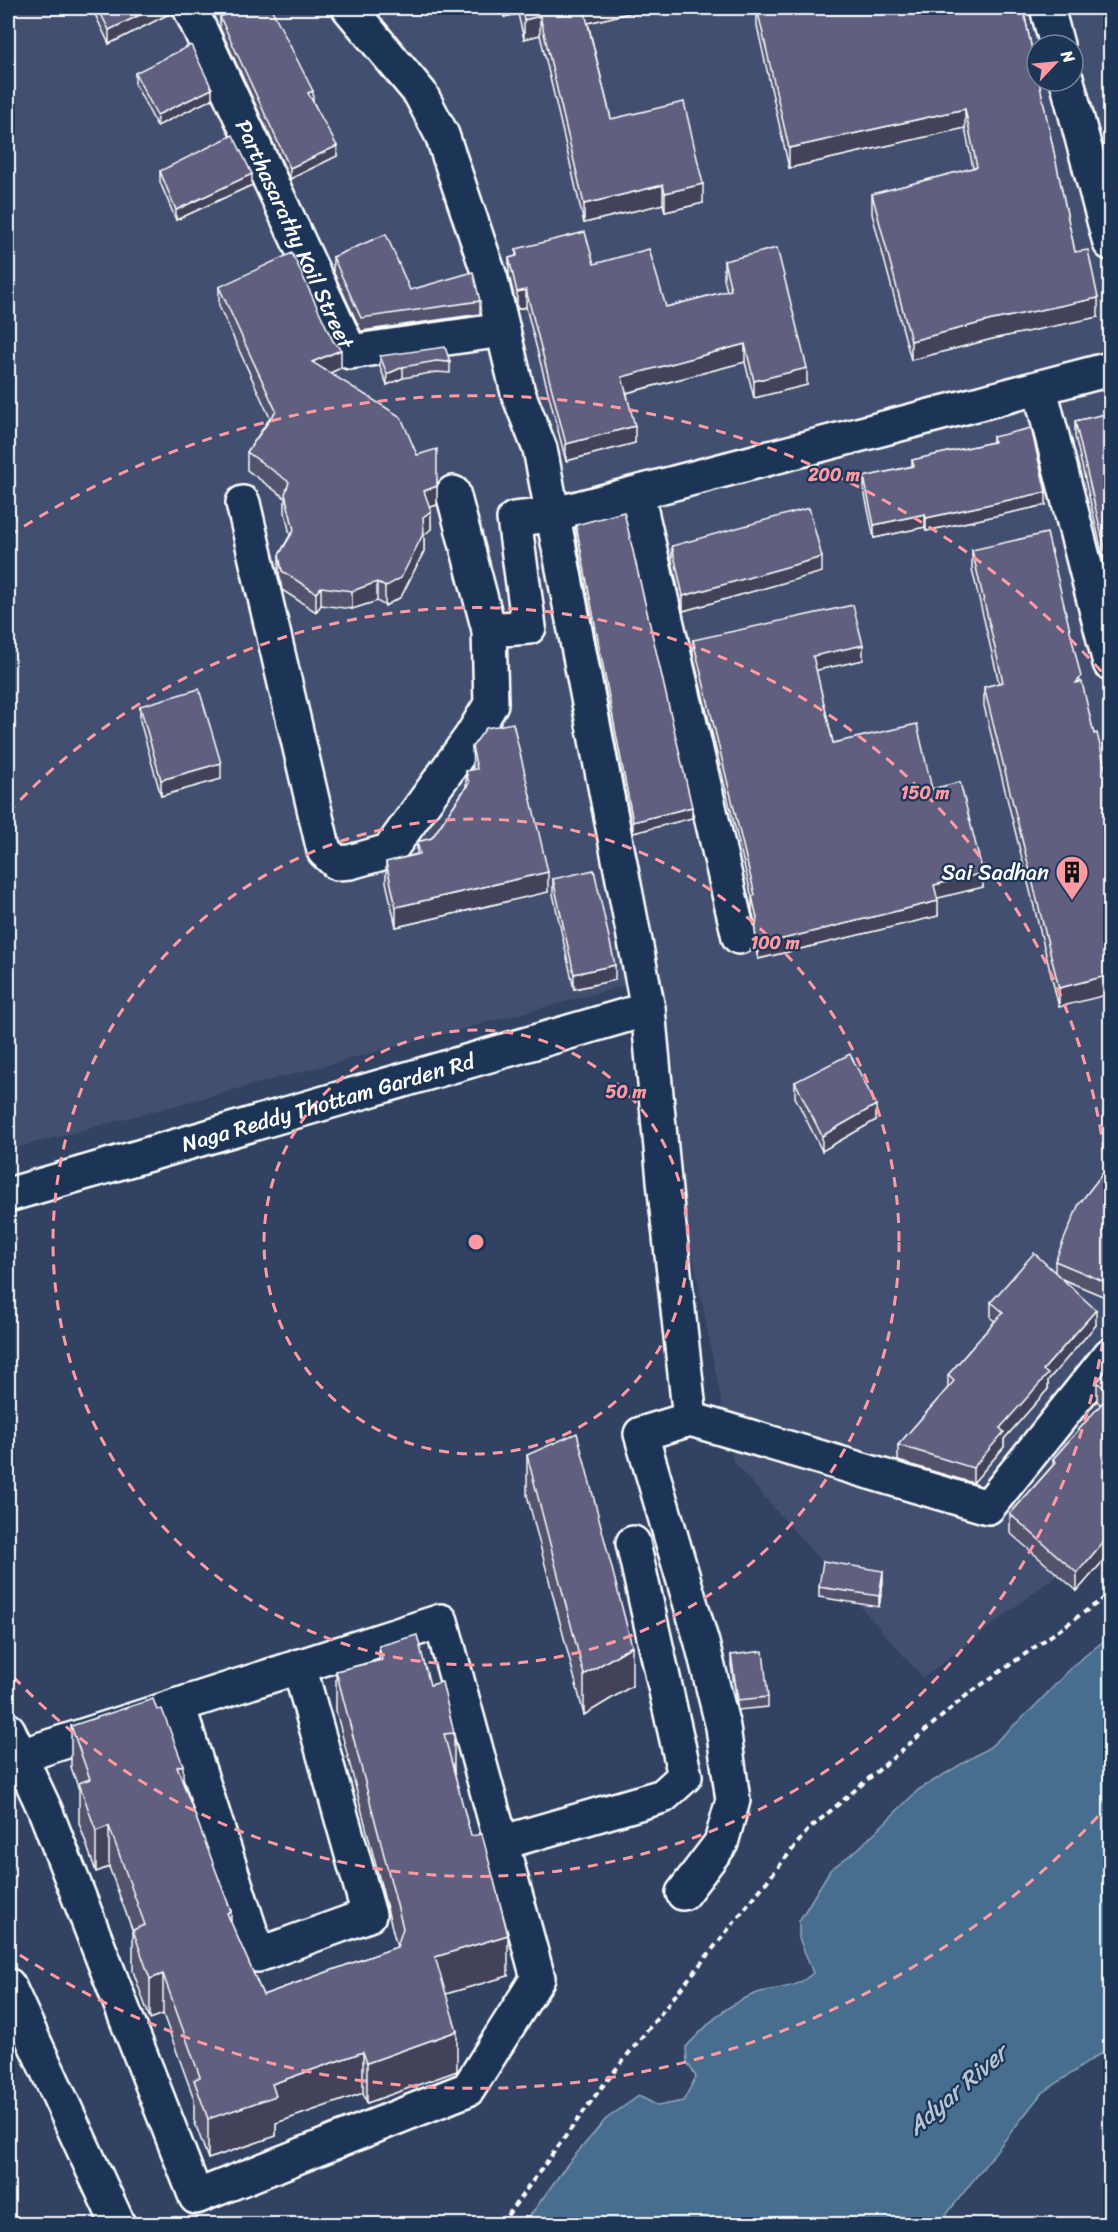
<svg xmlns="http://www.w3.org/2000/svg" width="1118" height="2232" viewBox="0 0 1118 2232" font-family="Sriracha,sans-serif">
<rect width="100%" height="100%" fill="#314263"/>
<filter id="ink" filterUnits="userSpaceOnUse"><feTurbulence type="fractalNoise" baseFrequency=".0167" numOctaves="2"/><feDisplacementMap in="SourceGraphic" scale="12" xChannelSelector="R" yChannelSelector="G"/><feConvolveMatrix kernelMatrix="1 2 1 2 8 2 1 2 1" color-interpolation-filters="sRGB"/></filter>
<g filter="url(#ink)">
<path fill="#434f6f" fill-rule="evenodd" d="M8,8H1110V1534L923,1678L733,1461L639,982L8,1150ZM1037,45H1073V81H1037Z"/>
<path fill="#466e8e" stroke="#90a8bb" stroke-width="1.5" d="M1110,1636V2047L1041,2094L939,2224H524L566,2166L606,2119L639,2096L658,2106L683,2101L696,2077L687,2062L686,2047C706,2026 724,2006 752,1995C777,1985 791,1993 813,1973L799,1938V1921L830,1870L858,1849L918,1790L990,1747L1033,1708L1076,1663Z"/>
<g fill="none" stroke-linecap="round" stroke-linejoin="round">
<defs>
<g id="minor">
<path id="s1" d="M190,8L350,352L503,330"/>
<path d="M349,8L420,93L442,135L491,280L518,393L540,449L648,1009L665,1191L690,1419L988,1507L1110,1355"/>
<path d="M1047,8L1057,45"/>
<path d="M1067,81L1110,243"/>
<path d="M1040,389L1110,663"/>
<path d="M453,493L489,630"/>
<path d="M637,494L739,937"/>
<path d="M243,503L324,851L337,863L350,862L389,851L471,737L491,704L489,630L529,627L514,519L552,515L1110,369"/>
<path id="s2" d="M8,1195L648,1009"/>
<path d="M178,1705L258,1955L369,1915L299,1666"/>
<path d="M8,1730L45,1810L196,2197L468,2089L538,1978L441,1621L20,1756"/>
<path d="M501,1843L663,1796L685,1776L633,1543"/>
<path d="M683,1893L721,1843L733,1800L723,1727L702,1643L641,1434L690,1419"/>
<path d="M8,1985L118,2224"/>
</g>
</defs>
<use href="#minor" stroke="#fff" stroke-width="38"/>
<path stroke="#fff" stroke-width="4" stroke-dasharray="6 4.5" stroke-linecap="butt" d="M501,2224L601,2088L808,1830L967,1695L1110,1594"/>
<use href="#minor" stroke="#1d3557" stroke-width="33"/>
</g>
<g fill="#53526e" stroke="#fff" stroke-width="1.5">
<path d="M92,8H171V13L109,44Z"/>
<path d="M502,8H649L588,23L611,119L703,203L665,212L663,204L584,223L540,35L524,39L518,14L504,17Z"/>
<path d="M757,8H1023L1075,252L1098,317L992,339L911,360L872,214V194L973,168L965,128L789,168L757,26Z"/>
<path d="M220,17L313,101L337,156L290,179L220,28Z"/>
<path d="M135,73L212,99L157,126L135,84Z"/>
<path d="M160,171L252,185L176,220L160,182Z"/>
<path d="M516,249L594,264L666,307L727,291L724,279V261L807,385L754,398L745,362L627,393L635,443L566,461L526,307L517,309L509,275V258L516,256Z"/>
<path d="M333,257L410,290L480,301V314L361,331L333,271Z"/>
<path d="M219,287L341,368L330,373L437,505L430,507L431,529L424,535V551L401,597L385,606L377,601L352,609L321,605L316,612L282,590L279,573V555L290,535L285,512V498L247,470V452L270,418L219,306Z"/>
<path d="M380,356L450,362V373L436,372L403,378L387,385L380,367Z"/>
<path d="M1110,413V586L1075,436V421Z"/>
<path d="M993,437L1046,505L926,531L925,527L874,538L864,490V477L912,466V460L993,442Z"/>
<path d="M576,525L692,818L633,833L576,536Z"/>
<path d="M672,546L822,572L683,611L672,561Z"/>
<path d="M972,550L1081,682L1094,734L1059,1007L984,706V687L999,683L972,569Z"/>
<path d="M693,640L863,660L816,670L833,743L932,789L983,887L937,898L938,916L758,959L755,946L756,926L752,911V897L693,655Z"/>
<path d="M140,706L221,779L161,796L140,721Z"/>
<path d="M472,747L548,892L396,927L386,882V862L417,854V842L432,838L466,787V771L473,770Z"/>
<path d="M553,879L615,980L574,989L553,894Z"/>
<path d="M795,1082L876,1120L822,1151L795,1097Z"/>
<path d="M1110,1164V1299L1062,1279L1096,1325L1048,1380V1389L1004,1439V1447L973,1483L898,1461V1445L948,1388V1375L995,1321L991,1318V1302L1055,1273V1261Z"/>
<path d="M1110,1365V1553L1077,1591L1010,1533V1514L1053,1465V1459L1101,1405L1097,1401V1382Z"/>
<path d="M527,1455L632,1686L584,1715L527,1495Z"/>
<path d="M883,1582L879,1607L819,1597V1587Z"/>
<path d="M379,1646L430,1685L454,1733V1773L508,1976L446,1994L457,2071L367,2103L363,2093L276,2123V2136L208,2159L194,2120V2099L163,2014L150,2019L133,1971V1932L109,1867L96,1872L79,1823V1790L71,1767V1726L183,1783L231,1923L263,1995L397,1947L336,1711V1671L379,1660Z"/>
<path d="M731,1655L768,1697V1707L738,1710L731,1665Z"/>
</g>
<g fill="#43425a" stroke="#fff" stroke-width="1.5">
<path d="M154,8H171V13L109,44V30Z"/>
<path d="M504,8H518V14L504,17Z"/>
<path d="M584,8H649L584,24Z"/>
<path d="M540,16V35L524,39V20Z"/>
<path d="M212,89V99L157,126V115Z"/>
<path d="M313,91V101L308,103V93Z"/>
<path d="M965,109V128L789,168V148Z"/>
<path d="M337,146V156L290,179V168Z"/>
<path d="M252,174V185L176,220V210Z"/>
<path d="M703,184V203L665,212V193Z"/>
<path d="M663,185V204L584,223V204Z"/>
<path d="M526,290V307L517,309V292Z"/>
<path d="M1098,298V317L992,339L911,360V341L992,320Z"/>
<path d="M745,344V362L622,394V377Z"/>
<path d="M341,350V368L312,381V362Z"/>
<path d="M403,367V378L387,385V374Z"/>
<path d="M807,368V385L754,398V381Z"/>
<path d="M635,426V443L566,461V444Z"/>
<path d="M437,486V505L424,509V491Z"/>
<path d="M1046,492V505L926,531V518Z"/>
<path d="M431,511V529L424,535V551L401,597L385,606V587L423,517Z"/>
<path d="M925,514V527L874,538V525Z"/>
<path d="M822,557V572L683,611V596Z"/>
<path d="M377,582V601L352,609V591Z"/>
<path d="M321,587V605L316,612V593Z"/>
<path d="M863,645V660L813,671V656Z"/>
<path d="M221,763V779L161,796V780Z"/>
<path d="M692,807V818L633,833V822Z"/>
<path d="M548,872V892L396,927V907Z"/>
<path d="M983,873V887L934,899V885Z"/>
<path d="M938,901V916L758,959V945Z"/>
<path d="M615,965V980L574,989V974Z"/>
<path d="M1110,975V994L1059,1007V988Z"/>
<path d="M876,1105V1120L822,1151V1136Z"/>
<path d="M1096,1310V1325L1048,1380V1389L1004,1439V1447L973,1483V1468L1000,1428L1043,1370Z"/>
<path d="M1110,1534V1553L1077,1591V1573Z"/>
<path d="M883,1571V1582L879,1607V1596Z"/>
<path d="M632,1646V1686L584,1715V1675Z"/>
<path d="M183,1765V1805L177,1767Z"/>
<path d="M109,1826V1867L96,1872V1831Z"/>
<path d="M231,1911V1951L227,1913Z"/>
<path d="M508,1935V1976L435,1997V1957Z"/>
<path d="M163,1974V2014L150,2019V1979Z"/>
<path d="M457,2031V2071L367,2103V2063Z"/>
<path d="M363,2052V2093L276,2123V2136L208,2159V2119L272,2084Z"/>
</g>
<g fill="#605f80" stroke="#fff" stroke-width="1.5">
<path d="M98,8H154L109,30Z"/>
<path d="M241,8H271L313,91L308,93L337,146L290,168L220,17Z"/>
<path d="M521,8H584L611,119L684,102L703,184L665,193L663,185L584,204L540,16L524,20Z"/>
<path d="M757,8H1023L1037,73V81H1039L1075,252L1088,250L1098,298L992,320L911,341L872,194L977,167L965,109L789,148Z"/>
<path d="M191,45L212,89L157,115L135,73Z"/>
<path d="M233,135L252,174L176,210L160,171Z"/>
<path d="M585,232L594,264L649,249L666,307L731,290L724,261L777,248L807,368L754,381L745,344L622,377L635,426L566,444L526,290L517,292L509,258L517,256L516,249Z"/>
<path d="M386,234L410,290L473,272L480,301L361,318L333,257Z"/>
<path d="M292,253L333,341L341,350L312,362L401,417L417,455L437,449V486L424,491L431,511L423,517L424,532L401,578L385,587L377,582L352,591L321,587L316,593L282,571L279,555L294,530L285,494L289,482L247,452L276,411L219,287Z"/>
<path d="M445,347L450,362L436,361L403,367L387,374L380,356Z"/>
<path d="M1110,413V570L1075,421Z"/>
<path d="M1031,428L1046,492L926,518L925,514L874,525L864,477L914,466L912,460L994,442L993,437Z"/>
<path d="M809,508L822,557L683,596L672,546Z"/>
<path d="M624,512L692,807L633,822L576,525Z"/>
<path d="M1047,533L1081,677L1076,683L1082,682L1094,734L1097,733L1110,788V975L1059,988L984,687L1003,682L972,550Z"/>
<path d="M853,605L863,645L813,656L833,743L917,724L932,789L960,782L983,873L934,885L938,901L758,945L755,932L757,918L752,896L755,895L693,640Z"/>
<path d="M199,689L221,763L161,780L140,706Z"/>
<path d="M513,723L548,872L396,907L386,862L420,854L417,842L432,838L469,783L466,771L477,769L472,747L486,728Z"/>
<path d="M594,870L615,965L574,974L553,879Z"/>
<path d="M850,1054L876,1105L822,1136L795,1082Z"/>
<path d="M1110,1164V1284L1055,1261L1079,1204Z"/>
<path d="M1034,1253L1096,1310L1043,1370L1048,1374L1000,1428L1004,1432L973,1468L898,1445L954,1381L948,1375L1003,1312L991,1302Z"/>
<path d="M1110,1365V1534L1077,1573L1010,1514L1056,1462L1053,1459L1110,1394L1097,1382Z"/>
<path d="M577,1433L632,1646L584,1675L527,1455Z"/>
<path d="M823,1561L883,1571L879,1596L819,1587Z"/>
<path d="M417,1635L430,1685L442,1682L454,1733L444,1734L471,1836L482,1834L508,1935L435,1957L457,2031L367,2063L363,2052L272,2084L276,2096L208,2119L194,2080L200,2077L163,1974L150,1979L133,1930L145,1925L109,1826L96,1831L79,1783L90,1779L71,1726L153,1699L157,1710L162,1709L183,1765L177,1767L231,1911L227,1913L263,1995L397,1947L403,1928L336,1671L382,1660L379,1646Z"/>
<path d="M763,1651L768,1697L738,1700L731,1655Z"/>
</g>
</g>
<g fill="none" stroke="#ff9aa2" stroke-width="3" stroke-dasharray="10 8">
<circle cx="476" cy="1242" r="212"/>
<circle cx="476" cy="1242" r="423"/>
<path d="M1110 1270A635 635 0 0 1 8 1671M8 813A635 635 0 0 1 1110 1214"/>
<path d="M1110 1803A847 847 0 0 1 9 1948M9 536A847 847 0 0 1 1110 681"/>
</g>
<defs>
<symbol id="building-pin" viewBox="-11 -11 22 30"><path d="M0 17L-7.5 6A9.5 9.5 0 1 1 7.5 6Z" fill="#ff9aa2" stroke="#1d3557"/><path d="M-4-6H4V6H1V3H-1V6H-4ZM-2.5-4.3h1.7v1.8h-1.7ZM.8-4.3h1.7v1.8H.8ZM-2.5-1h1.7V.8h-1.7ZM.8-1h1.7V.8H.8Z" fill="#111"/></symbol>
</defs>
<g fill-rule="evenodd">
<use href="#building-pin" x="1053" y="853" width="38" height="52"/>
</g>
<g text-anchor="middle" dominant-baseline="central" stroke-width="4.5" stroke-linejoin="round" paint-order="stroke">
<g font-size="22" fill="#fff" stroke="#1d3557">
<text stroke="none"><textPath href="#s1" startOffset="249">Parthasarathy Koil Street</textPath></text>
<text stroke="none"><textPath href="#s2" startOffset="333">Naga Reddy Thottam Garden Rd</textPath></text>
</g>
<g font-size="22" fill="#fff" stroke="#1d3557" text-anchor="end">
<text x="1049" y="872">Sai Sadhan</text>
</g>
<g font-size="24" font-style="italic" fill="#b5c5d2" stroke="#1d3557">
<text transform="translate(957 2090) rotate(-41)">Adyar River</text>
</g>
</g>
<circle cx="476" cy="1242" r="9" fill="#ff9aa2" stroke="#1d3557" stroke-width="3"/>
<g font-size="18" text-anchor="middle" font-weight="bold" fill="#ff9aa2" stroke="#1d3557" stroke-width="4.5" stroke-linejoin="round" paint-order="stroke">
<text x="834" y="481">200 m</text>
<text x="925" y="799">150 m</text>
<text x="775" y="949">100 m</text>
<text x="626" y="1098">50 m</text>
</g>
<rect width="1118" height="2232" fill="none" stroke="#1d3557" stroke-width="30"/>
<rect x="15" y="15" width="1088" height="2202" fill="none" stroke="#fff" stroke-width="2" filter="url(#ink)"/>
<g transform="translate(1055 63) rotate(64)"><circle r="28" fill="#1d3557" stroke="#77869a" stroke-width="1.5"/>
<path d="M0-4.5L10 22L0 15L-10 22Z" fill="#ff9aa2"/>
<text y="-9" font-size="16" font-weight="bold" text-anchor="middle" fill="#ffffff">N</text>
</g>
</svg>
